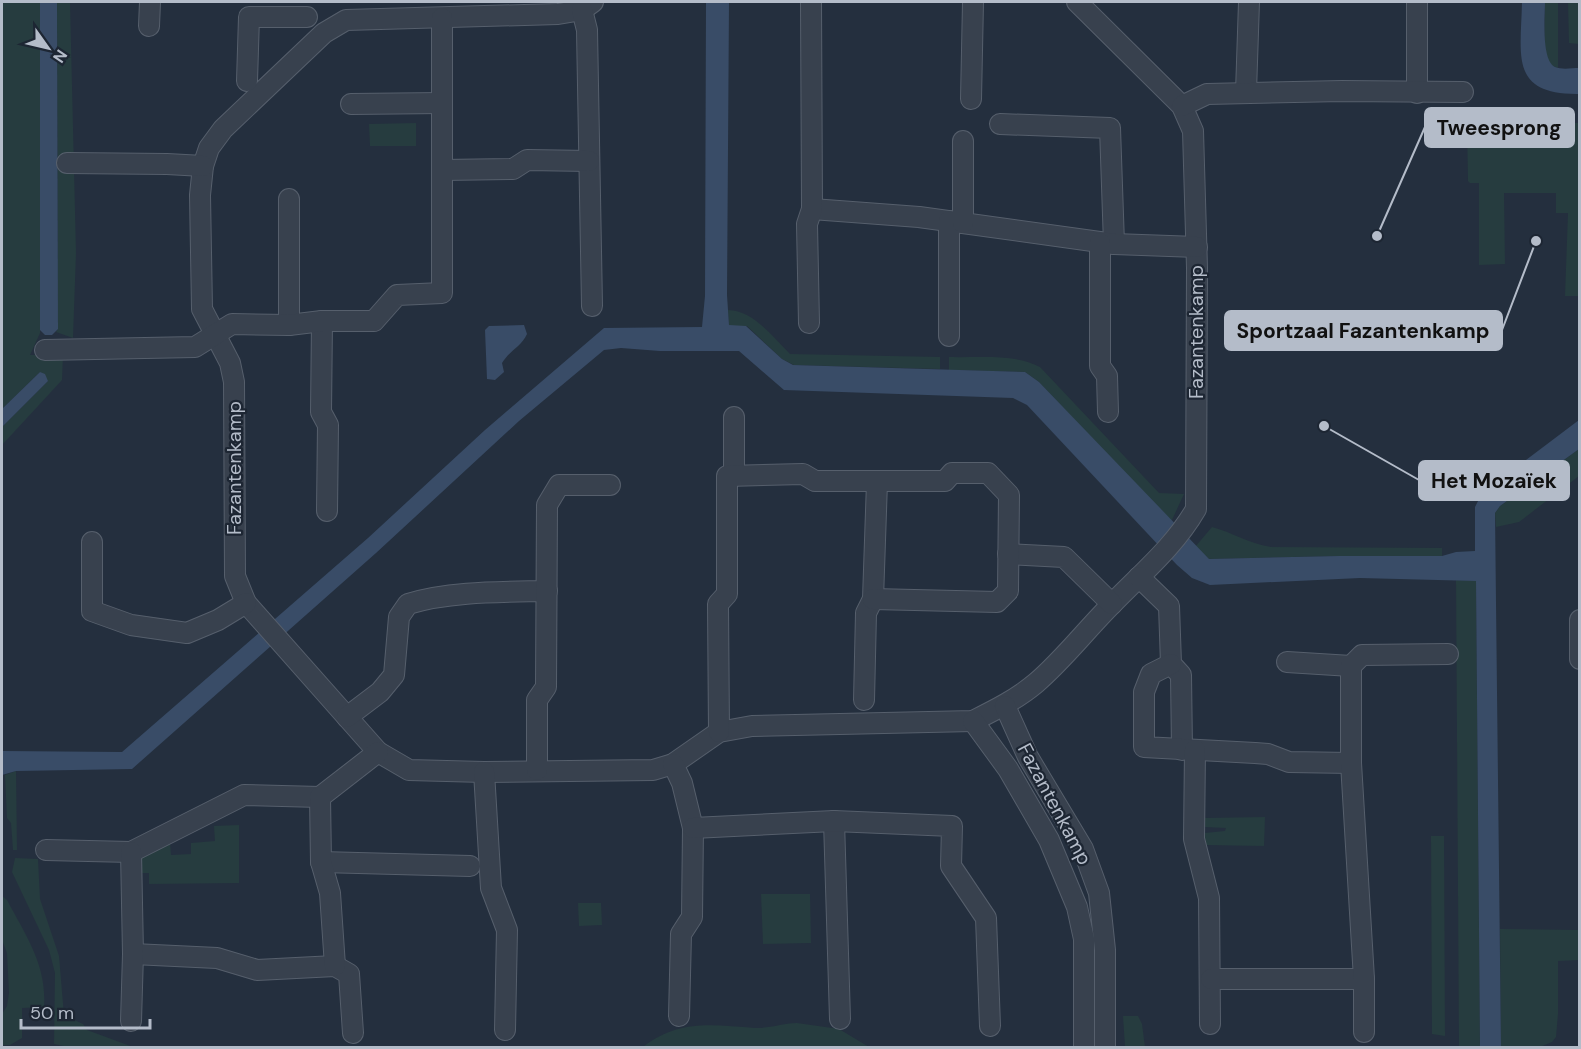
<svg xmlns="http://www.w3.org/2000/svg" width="1581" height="1049" viewBox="0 0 1581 1049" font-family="'DM Sans',sans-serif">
<rect width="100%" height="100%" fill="#242f3e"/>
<g fill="#263c3f">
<path d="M2,2H40V333L30,355H63L62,380L2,445V427L48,381L40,372L2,409Z"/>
<path d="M57,2H70L76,253L73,338L56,332L58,329Z"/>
<path d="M1545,2H1558V68C1556,67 1552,66 1550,64C1542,54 1545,14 1545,2Z"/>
<path d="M1568,2H1579V44L1569,43Z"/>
<path d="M1467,122L1579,123V296H1565L1568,213H1556V193H1504L1505,264L1479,265V183H1470L1468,181Z"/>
<path d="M416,123V146H370L369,124Z"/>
<path d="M728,310C754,311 772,336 790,354L940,357V369L794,365L782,359L747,326H729Z"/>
<path d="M949,357C978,358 1014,353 1040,367L1159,493L1184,494L1171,522L1039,382L1025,372L949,370Z"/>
<path d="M1579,449V476L1519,522L1496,527L1495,513L1500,506Z"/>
<path d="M1212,527C1234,533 1247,543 1271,547L1442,548V556H1339L1209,559L1195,547Z"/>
<path d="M1456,580L1476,581L1480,1047H1459Z"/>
<path d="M16,771L17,850H13L11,823L7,818L5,775Z"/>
<path d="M1265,817L1264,846L1205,845V833L1225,831L1226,828L1205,827V818Z"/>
<path d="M239,825V883L149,884V873H138L137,860L170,842L171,855L191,854V843L215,841L214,826Z"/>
<path d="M1431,836H1444L1445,1036L1432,1034Z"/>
<path d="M15,858L38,859L40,899L59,956L64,1015L83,1024L87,1030L133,1047L73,1048L54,1044L55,973L49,950L12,872Z"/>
<path d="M761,894H810L811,943L763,944Z"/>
<path d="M2,896L7,900C26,936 47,965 44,1007L22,1008V1038L10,1045H2V1014L7,1006L9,993L7,953L2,940Z"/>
<path d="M578,903H601L602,925L579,926Z"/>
<path d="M1500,929L1579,930V960L1558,961V1014L1556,1037L1552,1042L1540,1047H1501Z"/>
<path d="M1123,1016H1138L1142,1024L1145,1047H1125Z"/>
<path d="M797,1023L839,1029L869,1047H643C679,1019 712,1025 755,1028C765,1029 785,1023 797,1023Z"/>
</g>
<g fill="#394c67">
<path d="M40,2H57L58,329L52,335H45L40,330Z"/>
<path d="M706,2H729L727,295L729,325L746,326L782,359L793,365L1025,372L1039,382L1209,559L1339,556H1442L1456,552L1475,551V507L1482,493L1579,420V449L1500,506L1495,513L1501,1047H1480L1476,581L1360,578L1210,585L1192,578L1177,565L1027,405L1013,398L784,390L739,351H660L621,348L604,350L519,421L376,553L132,769L16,771L2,775V751L122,752L368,538L485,430L604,328L702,327L705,296Z"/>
<path d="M1522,2H1545C1545,16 1541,60 1555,67C1562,70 1572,68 1579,68V94C1509,95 1521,55 1522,2Z"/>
<path d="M524,325L527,334C521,347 510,350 502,363L504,372L495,380L487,379L485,330L489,326Z"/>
<path d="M40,372L45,374L48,381L2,427V409Z"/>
</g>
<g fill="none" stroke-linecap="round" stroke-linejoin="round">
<defs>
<g id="minor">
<path d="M593,2L582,10L558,14L346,20L324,33L223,129L209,148L203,166L200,195L202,309L230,363L234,382L235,576L246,603L347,717L378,752L409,770L484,772L653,770L673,764L719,732L752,726L973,721C995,710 1017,699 1036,683C1063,660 1086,630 1112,604C1142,573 1174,547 1196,509L1197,268L1193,131L1182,106L1077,2"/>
<path d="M582,10L587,30L592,306"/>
<path d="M149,26L150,2"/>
<path d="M247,81L249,17H307"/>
<path d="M1246,92L1249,2"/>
<path d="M1417,93V2"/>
<path d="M971,99L973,2"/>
<path d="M351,104L442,103"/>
<path d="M1182,106L1207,94L1342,91L1463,92"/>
<path d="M1000,124L1110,128L1114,244"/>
<path d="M67,163L167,164L203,166"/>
<path d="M443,170L513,169L527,160L589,161"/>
<path d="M289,199V325"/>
<path d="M812,209L919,217L1114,244L1197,247"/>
<path d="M949,221V336"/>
<path d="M963,223V141"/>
<path d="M1100,243V366L1107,376L1108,412"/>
<path d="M322,321L321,412L328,425L327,511"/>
<path d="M809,323L807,224L812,209L811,2"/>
<path d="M45,350L195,347L232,324L289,325L322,321H374L397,295L442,293V18"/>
<path d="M734,417V476"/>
<path d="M92,542V611L131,625L187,633L218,620L246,603"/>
<path d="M1008,554L1064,557L1112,604"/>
<path d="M1139,577L1169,606L1171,664L1181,675L1182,750"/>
<path d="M1580,620V659"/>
<path d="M1287,662L1351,666"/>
<path d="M1171,664L1151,674L1144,692V747L1255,753L1268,754L1289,762L1351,763"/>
<path d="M864,700L866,613L873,599L877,482"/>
<path d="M1005,706L1028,757L1083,849L1099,893L1105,950V1048"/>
<path d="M347,717L380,692L394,675L399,617L408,604C449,591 503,592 547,591"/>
<path d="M973,721L1008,769L1049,840L1077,907L1084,939V1048"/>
<path d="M719,732L718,604L727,594V476L803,474L815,481H945L952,473H988L1009,495L1008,591L997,602L873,599"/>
<path d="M1195,750L1194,839L1209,898L1210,1024"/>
<path d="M673,764L682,783L693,828L692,917L681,934L679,1016"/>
<path d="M537,770V700L546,687L547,505L559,485H610"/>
<path d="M484,772L491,888L507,930L505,1030"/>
<path d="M834,821L840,1019"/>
<path d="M693,828L834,821L952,826L951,866L986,918L990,1026"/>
<path d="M46,850L131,852L244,795L320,797"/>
<path d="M321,862L470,866"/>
<path d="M133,954L217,958L257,970L335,966L349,974L353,1033"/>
<path d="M335,966L330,893L321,862L320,797L378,752"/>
<path d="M1211,979H1364"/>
<path d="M131,1021L133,954L131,852"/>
<path d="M1364,1032V979L1351,763V666L1362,655L1448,654"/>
</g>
</defs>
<use href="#minor" stroke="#565f6c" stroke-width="22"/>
<use href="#minor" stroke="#38414e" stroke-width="20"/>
</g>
<g text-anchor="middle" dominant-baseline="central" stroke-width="4.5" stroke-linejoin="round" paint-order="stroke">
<g font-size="20" fill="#b4bcc9" stroke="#1d2633">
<text transform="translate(1196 332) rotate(-90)">Fazantenkamp</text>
<text transform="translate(234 468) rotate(-90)">Fazantenkamp</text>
<text transform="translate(1055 804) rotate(62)">Fazantenkamp</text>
</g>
</g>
<path fill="none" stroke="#b4bcc9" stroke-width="2" d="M1377 236L1425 127M1536 241L1502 330M1324 426L1419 480"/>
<g fill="#b4bcc9" stroke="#1d2633" stroke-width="2">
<circle cx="1377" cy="236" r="6"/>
<circle cx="1536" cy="241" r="6"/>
<circle cx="1324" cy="426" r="6"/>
</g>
<g fill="#b4bcc9" stroke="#b4bcc9" stroke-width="2">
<rect x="1425" y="108" width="149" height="39" rx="6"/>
<rect x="1225" y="311" width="277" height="39" rx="6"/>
<rect x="1419" y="461" width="150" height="39" rx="6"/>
</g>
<g font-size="21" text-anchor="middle" font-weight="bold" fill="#111">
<text x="1499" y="135">Tweesprong</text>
<text x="1363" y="338">Sportzaal Fazantenkamp</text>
<text x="1494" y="488">Het Mozaïek</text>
</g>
<rect width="1581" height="1049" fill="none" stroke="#b4bcc9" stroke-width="6"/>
<g transform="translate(48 48) rotate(124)" stroke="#1d2633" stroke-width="4.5" paint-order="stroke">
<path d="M0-4.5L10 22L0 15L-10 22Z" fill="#b4bcc9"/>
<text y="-9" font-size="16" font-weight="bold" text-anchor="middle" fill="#b4bcc9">N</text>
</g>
<path d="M21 1019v9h129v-9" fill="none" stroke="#b4bcc9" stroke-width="3"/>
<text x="30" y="1019" font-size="18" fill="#b4bcc9" stroke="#1d2633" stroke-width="4.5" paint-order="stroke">50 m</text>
</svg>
